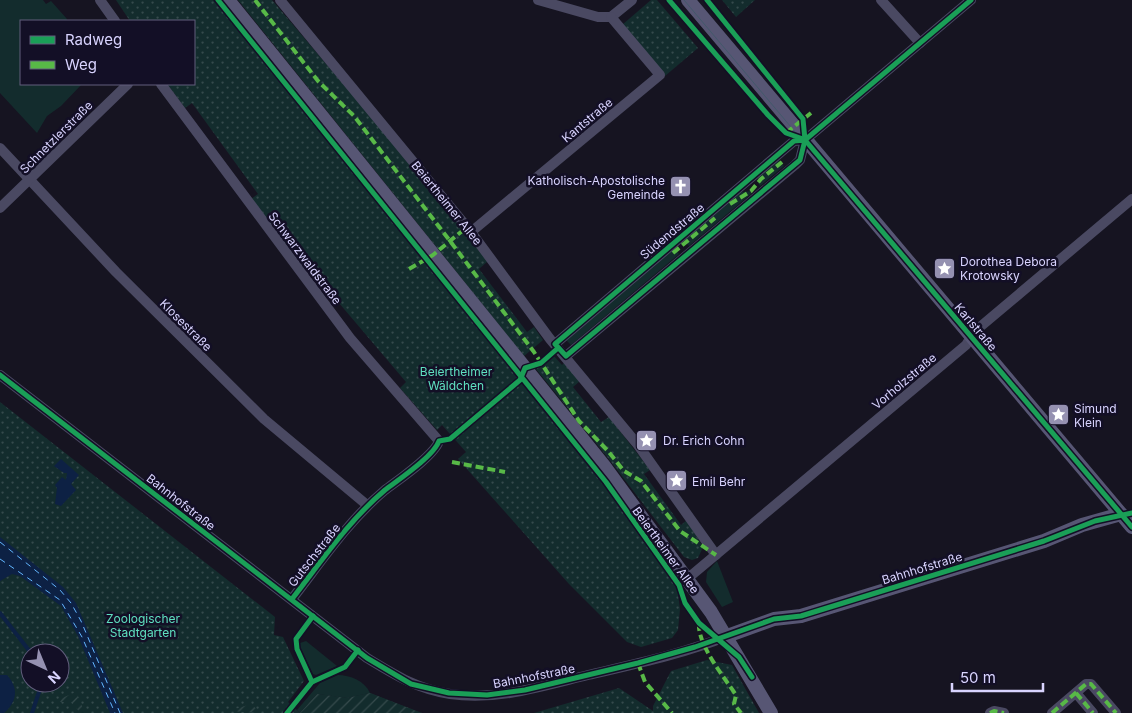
<svg xmlns="http://www.w3.org/2000/svg" width="1132" height="713" viewBox="0 0 1132 713" font-family="Inter,sans-serif">
<defs>
<pattern id="park-dots" width="8" height="8" patternUnits="userSpaceOnUse" patternTransform="scale(1.25)"><rect width="8" height="8" fill="#132c2d"/><path d="M2 2h.1M6 6h.1" fill="none" stroke="#354a4c" stroke-width="1.8" stroke-linecap="round"/></pattern>
<pattern id="garden-furrows" width="10" height="10" patternUnits="userSpaceOnUse" patternTransform="scale(1.25)"><rect width="10" height="10" fill="#132c2d"/><path d="M-1 1l2-2M0 10L10 0M9 11l2-2" fill="none" stroke="#354a4c"/></pattern>
</defs>
<rect width="100%" height="100%" fill="#161421"/>
<g fill="#132c2d">
<path d="M0,0H43L46,4L51,1L67,19L66,21H21V84H82L61,106L47,116L37,133L0,93Z"/>
<path d="M778,159L784,166L760,186L758,183V176Z"/>
<path d="M750,191L752,193L689,246L683,239L737,193Z"/>
<path d="M674,247L679,254L571,345L565,339Z"/>
<path d="M717,561L733,602L722,607L706,582L707,572Z"/>
<path d="M306,641L337,666L316,675L313,674L300,647V643Z"/>
<path d="M338,675C350,675 365,681 370,693L347,698L317,694L300,713L297,710L320,683Z"/>
</g>
<g fill="url(#park-dots)" fill-rule="evenodd">
<path d="M116,0H213L232,22L594,472L677,587L680,609L678,630L672,638L641,647L627,642L569,584L458,459L466,452L442,425L437,430L400,388L406,382L339,303L296,244L289,249L251,199L258,194L192,103L185,108L167,84H194V21H130Z"/>
<path d="M238,0H272L422,177L488,261L479,269L527,332L534,327L543,340L524,356Z"/>
<path d="M651,0H657L698,48L665,76L622,25Z"/>
<path d="M722,0H755L736,17Z"/>
<path d="M553,355L562,365L564,363L580,381L573,387L601,422L609,417L650,470L644,474L681,525L687,520L703,547L698,558L692,560L684,557L608,458L536,369Z"/>
<path d="M0,402L275,617L274,635L283,637L304,681L288,702L300,713L317,694L347,698L370,693L422,713H0ZM30,653H60V683H30Z"/>
<path d="M707,660L732,665L759,713H534L619,688L653,711V706L671,671Z"/>
</g>
<g fill="url(#garden-furrows)">
<path d="M76,692L85,713H80L72,702H60L62,698Z"/>
<path d="M370,693L421,713H300L317,694L347,698Z"/>
<path d="M251,704L261,713L229,711Z"/>
</g>
<g fill="#0d2144">
<path d="M61,459L79,475L71,484L76,490L61,506L55,504L57,488L55,485L62,477L66,480L67,473H64L54,466Z"/>
<path d="M0,537L63,587L76,603L123,713H110L78,636L61,606L20,576L12,574L0,581Z"/>
<path d="M0,675H7C19,688 17,702 4,713H0Z"/>
</g>
<g fill="none" stroke-linecap="round" stroke-linejoin="round">
<g stroke="#0d2144" stroke-width="4">
<path d="M0,613L31,653"/>
<path d="M32,713L39,692V683"/>
</g>
<g stroke="#62b6ff" stroke-width="1" stroke-dasharray="6 5" stroke-linecap="butt">
<path d="M0,542L60,590L71,603L81,621L120,713"/>
<path d="M0,559L60,600L82,637L115,713"/>
</g>
<g stroke="#4a4962" stroke-width="10">
<path d="M100,0L115,21"/>
<path d="M280,0L471,232L550,339L638,445L716,555"/>
<path d="M538,0L598,17H611L632,0"/>
<path d="M881,0L920,43"/>
<path d="M161,84L350,338L439,441C434,456 398,480 385,490C348,521 321,562 292,599"/>
<path d="M0,148L116,272L264,419L367,505"/>
<path d="M0,208L128,84"/>
<path d="M471,232L660,75L611,17"/>
<path d="M555,344L794,141L805,140L971,0"/>
<path d="M566,356L795,165L800,160L805,140"/>
<path d="M0,375L367,658C395,675 417,689 450,694C497,701 543,686 588,675C635,664 683,654 727,636"/>
<path d="M687,579L966,345L974,332L1132,199"/>
<path d="M1076,693L1093,713"/>
<path d="M990,713L994,711L1004,713"/>
<path d="M1052,713L1086,684H1091L1116,713"/>
</g>
<g stroke="#575674" stroke-width="14">
<path d="M228,0L604,466L711,612L771,713"/>
<path d="M688,0L1132,527"/>
<path d="M727,636L774,619L801,616L1044,541L1082,525L1121,514"/>
</g>
<path stroke="#43596b" stroke-width="1" d="M684,0L1132,532"/>
<g stroke="#58b947" stroke-width="4" stroke-dasharray="8 4" stroke-linecap="butt">
<path d="M255,0L318,81L354,116L450,241L534,352L579,421L608,451L624,471L641,481L680,531L716,555"/>
<path d="M786,133L811,113"/>
<path d="M730,204L751,191L761,179L782,162"/>
<path d="M673,253L715,218"/>
<path d="M409,269L433,255L467,227"/>
<path d="M452,462L505,472"/>
<path d="M699,623C697,644 724,677 736,695L734,704L741,713"/>
<path d="M638,663L645,682L672,713"/>
<path d="M1076,693L1093,713"/>
<path d="M990,713L994,711L1004,713"/>
<path d="M1052,713L1086,684H1091L1116,713"/>
</g>
<defs>
<g id="cycleway">
<path d="M218,0L606,482L679,585L685,603L699,623L739,657L752,677"/>
<path d="M669,0L768,115L786,133L803,139"/>
<path d="M707,0L803,119L805,140L800,160L566,356L555,344L794,141L805,140L971,0"/>
<path d="M805,140L1132,527"/>
<path d="M0,375L367,658L411,684L449,693L487,695L525,690L638,663L695,647L774,619L801,616L1044,541L1095,521L1132,513"/>
<path d="M292,599C321,562 348,521 385,490C398,480 434,456 439,441L450,439L520,380L525,368L541,363L558,348"/>
<path d="M312,682L297,649L296,639L313,616"/>
<path d="M287,713L312,682L345,667L358,650"/>
</g>
</defs>
<use href="#cycleway" stroke="#130f26" stroke-width="8"/>
<use href="#cycleway" stroke="#1a9f57" stroke-width="5"/>
</g>
<defs>
<symbol id="church-square" viewBox="-11 -11 22 22"><rect x="-9" y="-9" width="18" height="18" rx="4" fill="#9591b1" stroke="#130f26"/><path d="M-1.2-6h2.4v3.5h3.3v2.4h-3.3V6h-2.4V-.1h-3.3v-2.4h3.3Z" fill="#fff"/></symbol>
<symbol id="sight-square" viewBox="-11 -11 22 22"><rect x="-9" y="-9" width="18" height="18" rx="4" fill="#9591b1" stroke="#130f26"/><path d="M0-6L1.8-2.2L6-1.7L2.9 1.2L3.7 5.4L0 3.3L-3.7 5.4L-2.9 1.2L-6-1.7L-1.8-2.2Z" fill="#fff"/></symbol>
</defs>
<g fill-rule="evenodd">
<use href="#church-square" x="668" y="174" width="25" height="25"/>
<use href="#sight-square" x="932" y="256" width="25" height="25"/>
<use href="#sight-square" x="1046" y="402" width="25" height="25"/>
<use href="#sight-square" x="634" y="428" width="25" height="25"/>
<use href="#sight-square" x="664" y="468" width="25" height="25"/>
</g>
<g text-anchor="middle" dominant-baseline="central" stroke-width="5" stroke-linejoin="round" paint-order="stroke">
<g font-size="12" fill="#d9d4ff" stroke="#130f26">
<text transform="translate(587 120) rotate(-40)">Kantstraße</text>
<text transform="translate(56 137) rotate(-45)">Schnetzlerstraße</text>
<text transform="translate(447 203) rotate(51)">Beiertheimer Allee</text>
<text transform="translate(672 231) rotate(-40)">Südendstraße</text>
<text transform="translate(305 258) rotate(53)">Schwarzwaldstraße</text>
<text transform="translate(186 325) rotate(45)">Klosestraße</text>
<text transform="translate(976 327) rotate(50)">Karlstraße</text>
<text transform="translate(904 381) rotate(-40)">Vorholzstraße</text>
<text transform="translate(181 502) rotate(38)">Bahnhofstraße</text>
<text transform="translate(666 550) rotate(54)">Beiertheimer Allee</text>
<text transform="translate(314 555) rotate(-52)">Gutschstraße</text>
<text transform="translate(922 568) rotate(-17)">Bahnhofstraße</text>
<text transform="translate(534 676) rotate(-11)">Bahnhofstraße</text>
</g>
<g font-size="12" fill="#d9d4ff" stroke="#130f26" text-anchor="start">
<text x="665" y="180" text-anchor="end">Katholisch-Apostolische<tspan x="665" dy="14">Gemeinde</tspan></text>
<text x="960" y="261">Dorothea Debora<tspan x="960" dy="14">Krotowsky</tspan></text>
<text x="1074" y="408">Simund<tspan x="1074" dy="14">Klein</tspan></text>
<text x="663" y="440">Dr. Erich Cohn</text>
<text x="692" y="481">Emil Behr</text>
</g>
<g font-size="12" fill="#5fe0c0" stroke="#130f26">
<text x="456" y="371">Beiertheimer<tspan x="456" dy="14">Wäldchen</tspan></text>
<text x="143" y="618">Zoologischer<tspan x="143" dy="14">Stadtgarten</tspan></text>
</g>
</g>
<rect x="20" y="20" width="175" height="65" fill="#130f26" stroke="#625e7d"/>
<rect x="30" y="36" width="25" height="8" fill="#1a9f57" stroke="#625e7d"/>
<text x="65" y="45" font-size="15" fill="#d9d4ff">Radweg</text>
<rect x="30" y="61" width="25" height="8" fill="#58b947" stroke="#625e7d"/>
<text x="65" y="70" font-size="15" fill="#d9d4ff">Weg</text>
<g transform="translate(45 668) rotate(136)"><circle r="24" fill="#130f26" stroke="#625e7d"/>
<path d="M0-4L9 19L0 12L-9 19Z" fill="#9591b1"/>
<text y="-8" font-size="14" font-weight="bold" text-anchor="middle" fill="#d9d4ff">N</text>
</g>
<path d="M952 683v8h91v-8" fill="none" stroke="#d9d4ff" stroke-width="2.5"/>
<text x="960" y="683" font-size="15" fill="#d9d4ff" stroke="#130f26" stroke-width="4" paint-order="stroke">50 m</text>
</svg>
